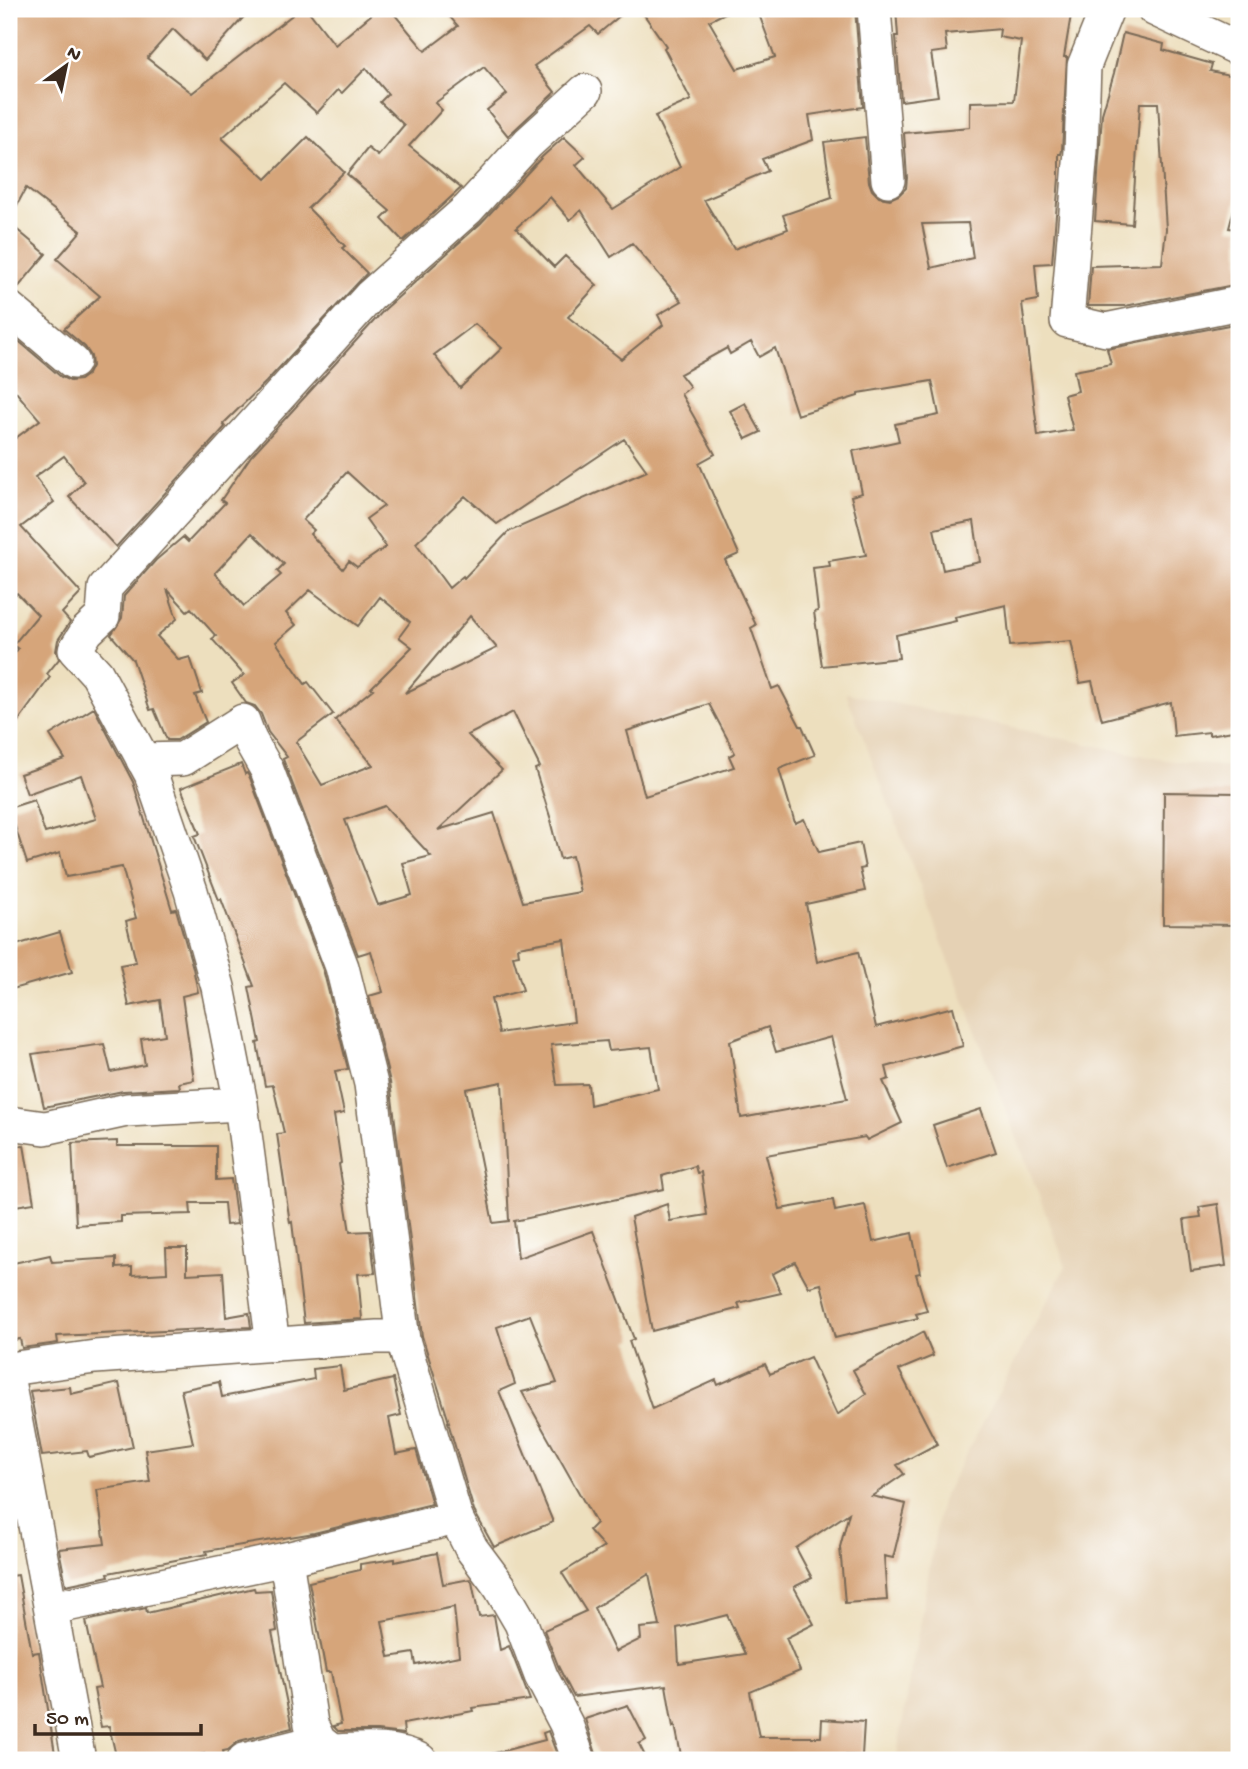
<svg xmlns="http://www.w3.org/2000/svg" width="1248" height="1769" viewBox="0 0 1248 1769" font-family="'Gochi Hand',sans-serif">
<rect width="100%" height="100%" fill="#fff"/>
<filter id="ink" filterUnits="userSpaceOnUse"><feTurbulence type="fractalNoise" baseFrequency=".0143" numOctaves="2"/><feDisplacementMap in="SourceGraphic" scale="14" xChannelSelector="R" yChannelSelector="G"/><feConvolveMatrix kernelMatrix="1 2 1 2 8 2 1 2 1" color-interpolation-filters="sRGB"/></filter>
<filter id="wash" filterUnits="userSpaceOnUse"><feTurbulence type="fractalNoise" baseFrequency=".00686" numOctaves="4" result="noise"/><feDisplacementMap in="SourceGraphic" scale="28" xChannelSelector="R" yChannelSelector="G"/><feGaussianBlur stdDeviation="1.57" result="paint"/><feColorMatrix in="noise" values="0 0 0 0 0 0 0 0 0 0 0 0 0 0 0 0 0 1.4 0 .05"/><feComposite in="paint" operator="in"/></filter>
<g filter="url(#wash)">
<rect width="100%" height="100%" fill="#eddfbe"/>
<path fill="#e5d1b4" d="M846,693L1159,759L1239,769V1760H896L941,1501L1066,1266Z"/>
<g id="blocks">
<g fill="#d6a57a" fill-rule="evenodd">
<path d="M9,9H251L205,60L173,29L147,58L192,93L300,9H307L335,45L378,9H390L425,51L458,26L443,9H628L598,34L590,26L534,66L555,92L508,136L487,110L507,94L484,67L435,103L442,110L409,146L461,188L403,241L382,219L390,211L347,174L368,148L378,156L404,125L380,102L388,94L366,68L342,93L338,90L317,113L284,83L222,138L266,179L308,137L344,172L308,208L345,246L342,248L367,273L266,382L223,424L225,427L116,547L69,497L84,482L64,456L35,477L54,502L21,527L81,593L62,613L70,622L58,640L56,651L59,659L47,674L50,677L9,734V661L18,649L13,645L38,615L17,593L9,599V443L40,420L9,384V333L61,377L70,381L80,380L88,374L92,366L91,356L85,347L64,329L100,296L57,259L81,231L26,188L9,220Z"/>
<path d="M640,9H733L709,21L737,69L775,57L757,9H855L863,107L809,115L813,140L762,159L768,171L720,191L721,193L704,200L734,249L788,229L783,215L832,198L824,142L865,137L869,182L872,190L879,197L890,199L899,195L906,188L907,178L904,133L970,127V102L1014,101L1021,41L999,37L1000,29L945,34L947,51L931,53L938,96L901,101L896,36H898L896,9H1072L1064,57H1067L1062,150L1061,154H1059V178L1052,263L1035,264L1038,300L1022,303L1038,436L1073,430L1064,395L1078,391L1074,371L1111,364L1107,349L1239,323V730L1209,735V732L1174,736L1171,702L1102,720L1092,681L1080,683L1071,641L1010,646L1006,605L955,617L956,621L896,635L899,658L822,666L814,612L818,611L813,568L830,566L829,561L866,555L851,496L862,493L853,451L899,441L895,424L939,415L932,381L858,393V396L797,415L775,348L759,357L751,342L730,354L727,348L680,374L690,387L681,394L715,454L699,463L739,554L725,560L756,625L751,628L772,689L779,686L800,726H802L815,755L779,769L795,823L804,819L819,852L860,843L865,868L860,869L865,891L806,904L817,962L858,952L876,1027L953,1007L963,1046L886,1067L889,1079L883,1081L902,1123L867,1140L865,1137L766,1155L780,1209L833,1200L835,1211L865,1205L873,1242L912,1233L920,1273L916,1274L927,1311L916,1314L918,1318L835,1338L821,1284L809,1287L795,1262L772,1274L781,1293L738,1303L740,1308L652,1331L631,1217L667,1204L670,1221L707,1215L701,1172L697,1173L695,1166L662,1176L664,1189L514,1221L518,1258L593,1231L634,1339L629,1341L652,1409L716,1380L718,1385L765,1364L770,1374L810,1357L837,1415L866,1394L853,1370L923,1332L933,1356L899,1370L937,1444L897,1465L904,1474L872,1496L906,1504L893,1558L884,1556L887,1600L845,1603L840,1547L849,1513L796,1548L812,1578L794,1587L814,1624L786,1638L800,1671L750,1692L759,1737H821L822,1719L864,1722L862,1756L816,1754V1757H768V1760H682L675,1725L673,1727L666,1685L574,1697L559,1668L544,1630L586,1611L562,1573L604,1547L589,1530L596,1523L522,1392L557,1383L530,1315L497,1327L515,1384L499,1391L553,1522L494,1547L474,1511L448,1422H449L422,1336L390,1082L369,996L383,992L371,951L358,955L283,759L287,757L268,732L261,714L255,706L246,703L232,683L244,675L212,639L216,636L191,608L187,611L167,589L177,619L157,636L179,660L190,657L202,693L195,695L206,722L177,740H167L154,709L150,710L133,660L111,635L122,618L124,596L156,560L183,537L188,542L225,503L221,500L251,456L384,310L481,223L542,157L564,137L585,157L576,165L613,209L680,167L655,116L691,100L664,48L666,46ZM550,197L570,220L581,210L611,257L632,243L682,301L658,315L663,325L621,359L568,317L597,285L565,256L554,267L516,228ZM968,223L973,258L931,268L922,224ZM475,324L502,348L460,388L434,355ZM624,439L647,471L508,532L464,578L463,576L449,588L416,543L465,496L497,524ZM347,472L384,506L366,519L386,547L357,567L349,561L343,569L310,534L314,530L303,520ZM974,521L980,562L943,570L934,529ZM252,533L284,564L277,571L281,575L244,606L215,573ZM310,590L358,626L380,597L410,622L399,637L412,647L371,688L373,689L335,720L373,765L322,785L296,742L333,714L308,682L305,684L276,642L296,625L286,613ZM470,616L497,648L405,693ZM709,704L735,753L729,756L734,767L645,796L627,731ZM513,712L540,767L535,769L552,823L550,820L560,859L572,856L580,892L523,902L494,813L438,830L502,770L468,735ZM385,806L431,856L403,863L412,895L378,905L345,820ZM564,939L574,1022L499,1033L491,999L523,990L513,956L519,955L518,947ZM768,1027L776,1052L831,1037L847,1099L741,1118L730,1041ZM607,1041L609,1051L651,1047L658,1089L590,1105L588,1084L557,1085L551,1045ZM502,1082L509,1221L493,1223L466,1089ZM649,1574L660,1626L640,1628L641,1639L615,1652L594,1608ZM727,1615L745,1654L679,1664L677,1628Z"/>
<path d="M1123,33L1164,44L1163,50L1212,64L1210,71L1239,77V190L1229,228L1239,229V284L1125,306H1088L1091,266L1162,264L1166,229L1158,103H1140L1132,224L1095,221L1102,114L1114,73Z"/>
<path d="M9,223L46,254L16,290L9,289Z"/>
<path d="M745,403L761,432L746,439L730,411Z"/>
<path d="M94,708L133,782L172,910L176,909L193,968L198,992L182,996L194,1080L179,1083L180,1088L123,1091L44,1107L32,1054L104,1044L111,1072L145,1065L141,1039L165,1035L160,1000L129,1006L120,965L136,962L126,921L136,918L122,867L66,877L60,853L27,863L9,808L34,800L45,833L96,819L81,775L27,794L20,774L65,759L50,735Z"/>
<path d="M241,764L245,774L247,773L250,778L324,973L348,1069L335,1071L344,1113L334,1115L341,1163L339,1164L350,1232L370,1231L375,1273L358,1274L362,1319L304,1323L292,1222L290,1223L277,1134L284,1133L273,1085L265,1086L257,1043L260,1042L249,987L254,986L221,899L219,900L194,836L200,834L181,788Z"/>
<path d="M1164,792L1239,793V925L1163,924Z"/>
<path d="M60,932L72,972L9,990V947Z"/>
<path d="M981,1109L996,1152L947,1168L933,1125Z"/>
<path d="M117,1141V1146H216V1180L231,1179L237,1224L226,1225L224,1203H190L191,1214L121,1216V1222L76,1225L72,1143Z"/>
<path d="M24,1145L34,1203L9,1207V1147Z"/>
<path d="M1218,1204L1226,1266L1191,1271L1184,1219L1201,1217L1199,1207Z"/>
<path d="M166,1248H187V1274L223,1272L226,1317L249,1313L251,1327L57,1336L58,1343L22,1348L20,1339L9,1341V1264L50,1255L52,1262L116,1258V1268L132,1267V1275L167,1273Z"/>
<path d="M340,1366L344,1390L393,1379L401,1415L389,1418L396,1454L416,1450L432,1504L314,1533L206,1551L207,1554L108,1573L109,1576L66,1585L59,1549L105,1544L97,1490L150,1482L145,1450L193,1443L181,1390L219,1382L222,1397L314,1379L313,1369Z"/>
<path d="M119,1383L133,1447L89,1457L87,1451L42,1456L30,1391L70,1387L71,1394Z"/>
<path d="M437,1553L443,1584L470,1579L472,1582L479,1617L494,1615L500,1650L509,1646L530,1700L472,1708L473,1711L403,1724L404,1734L377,1731H338L333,1726L341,1724L331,1672H326L309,1582L360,1570V1564L395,1559V1562ZM454,1607L459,1656L416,1665L414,1653L389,1657L382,1621Z"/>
<path d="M18,1575L32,1653L39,1652L56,1760H9V1576Z"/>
<path d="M254,1588L255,1591L271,1590L277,1631L272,1632L292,1728L239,1741L228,1750L223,1751L224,1756L205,1760L204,1754L176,1760H117L109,1726L101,1727L94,1689L100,1688L86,1621L146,1608L147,1613Z"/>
<path d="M628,1705L646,1740L639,1744L647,1760H598L585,1719Z"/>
<path d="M548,1731L559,1760H492L491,1754L545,1740L543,1733Z"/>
</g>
</g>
</g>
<g filter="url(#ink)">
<use href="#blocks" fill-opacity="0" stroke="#796956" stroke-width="2"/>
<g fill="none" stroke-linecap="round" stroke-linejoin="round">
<defs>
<g id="minor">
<path d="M874,9L888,180"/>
<path d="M1107,9L1084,66L1081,151L1067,321L1106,330L1239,303"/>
<path d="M1154,9L1239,49"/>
<path d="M9,308L73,362"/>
<path d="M143,760L183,759L243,721L250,740L267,770L342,967L371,1084L403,1340L456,1518L471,1548L500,1587L521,1623L541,1676L566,1724L579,1760"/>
<path d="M9,1123L45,1128L127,1110L241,1104"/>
<path d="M273,1345L241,1104L218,987L191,891L151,774L97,674L75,650L87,631L103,616L105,588L370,296L468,209L528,143L585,91"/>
<path d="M9,1369L95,1357L377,1337H396L403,1340"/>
<path d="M9,1386L79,1760"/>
<path d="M286,1559L311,1724L319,1741L332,1751C360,1750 394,1746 420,1760"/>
<path d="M52,1608L286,1559L456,1518"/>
<path d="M244,1760L319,1741"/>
</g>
</defs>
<use href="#minor" stroke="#796956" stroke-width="36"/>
<use href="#minor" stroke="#fff" stroke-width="33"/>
</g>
</g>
<rect width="1248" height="1769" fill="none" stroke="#fff" stroke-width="35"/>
<g transform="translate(66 66) rotate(33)" stroke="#ffffff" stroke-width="5" paint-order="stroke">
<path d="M0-5L12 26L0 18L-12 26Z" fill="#3b2a1e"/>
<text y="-10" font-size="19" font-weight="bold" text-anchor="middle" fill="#3b2a1e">N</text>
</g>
<path d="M35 1724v10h166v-10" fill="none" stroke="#3b2a1e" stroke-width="3.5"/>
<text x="46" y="1724" font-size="21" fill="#3b2a1e" stroke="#ffffff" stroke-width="5" paint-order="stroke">50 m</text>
</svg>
